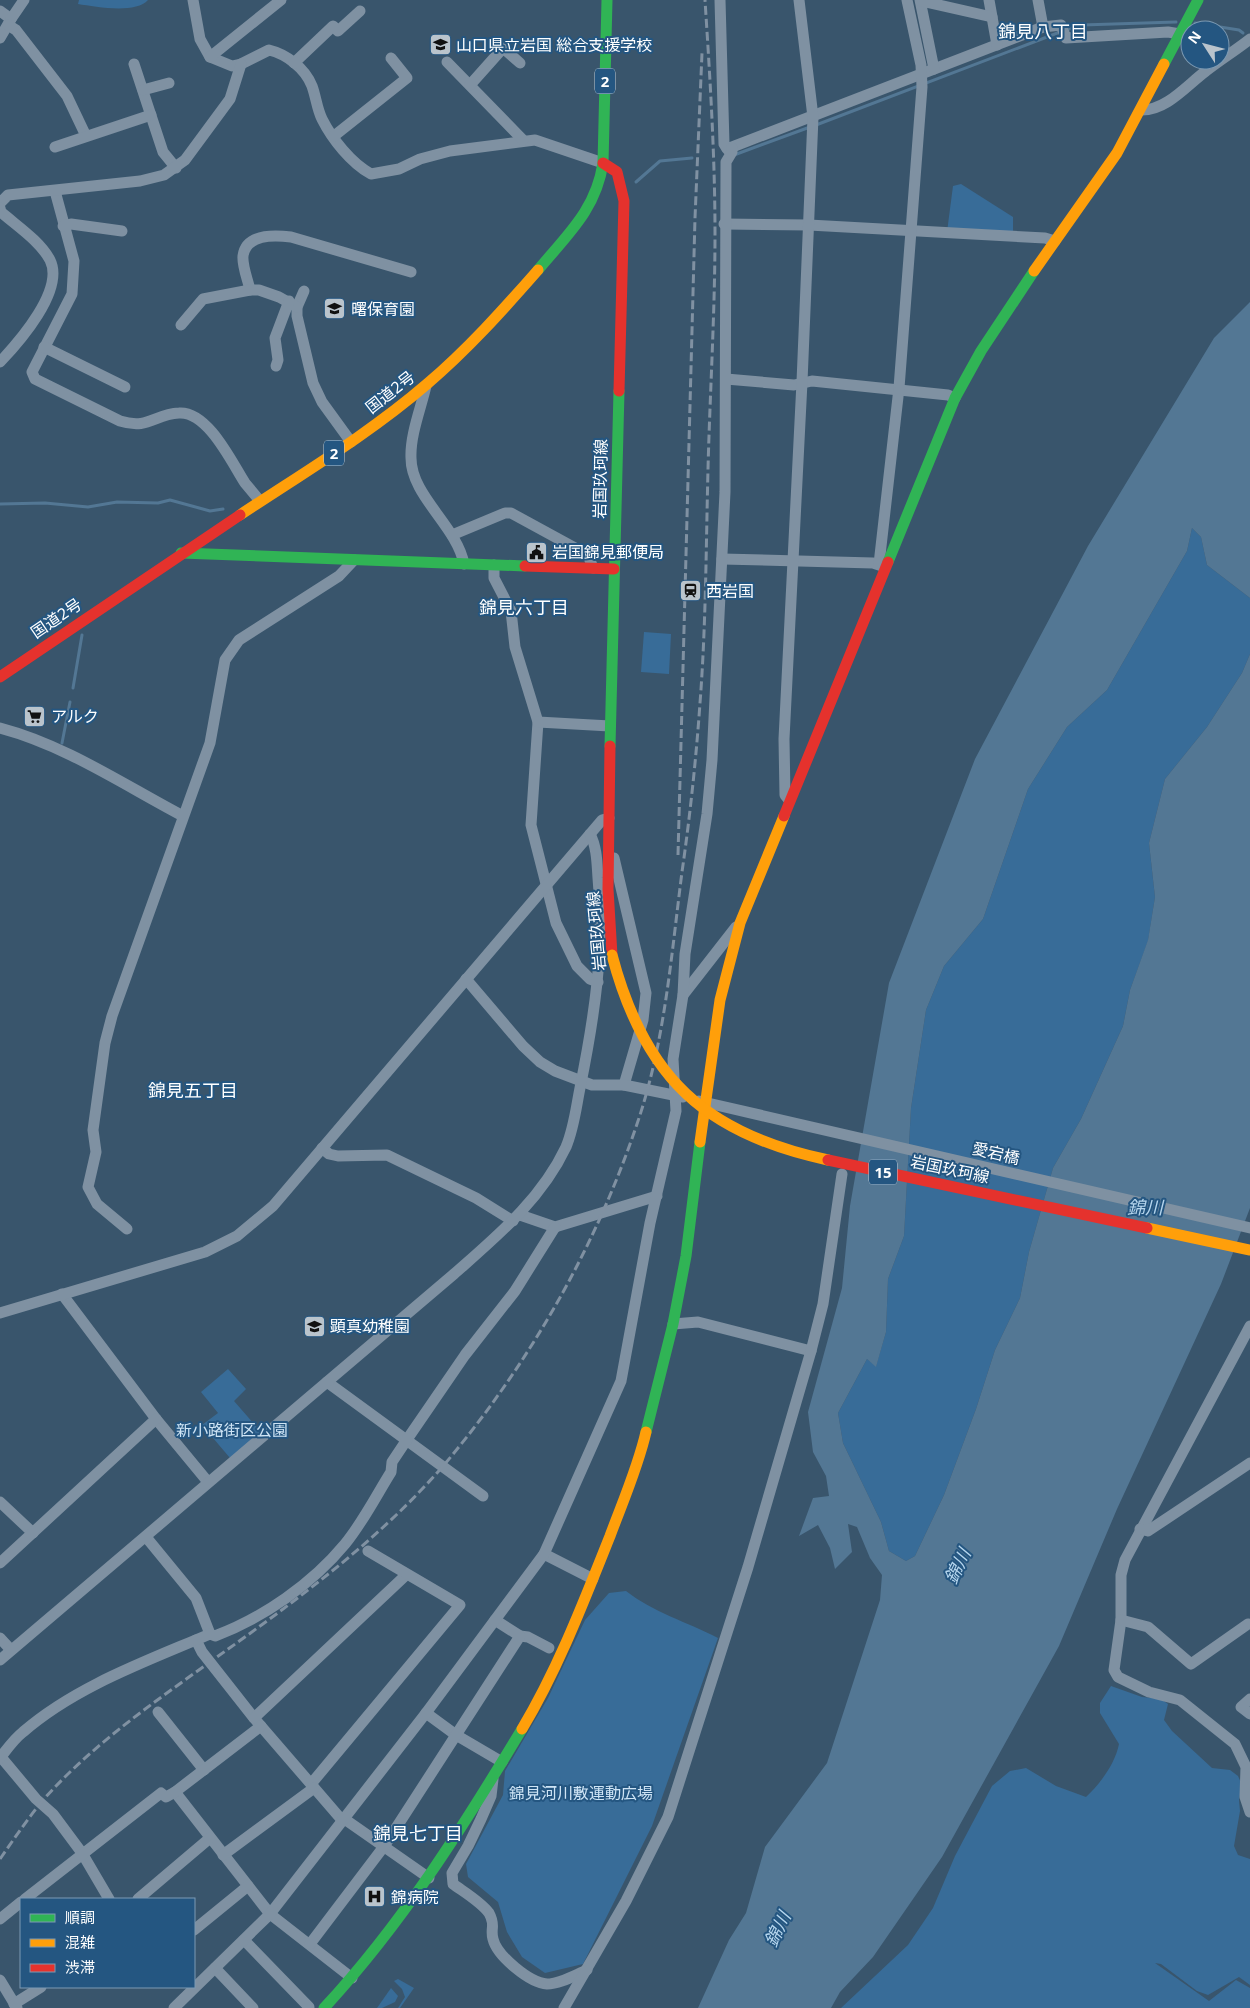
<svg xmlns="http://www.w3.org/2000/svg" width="1250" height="2008" viewBox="0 0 1250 2008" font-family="'Noto Sans','Noto Sans JP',sans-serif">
<rect width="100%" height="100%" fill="#39556c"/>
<g fill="#386c98">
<path d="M79,0H148C136,14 96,7 78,4Z"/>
<path d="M961,184L1013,217V236L947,232L953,186Z"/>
<path d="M1192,528L1201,537L1207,565L1250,598V654L1242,673L1207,727L1165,779L1149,843L1155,897L1148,941L1130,990L1123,1026L1081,1119L1053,1168L1029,1252L1020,1298L995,1350L976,1409L944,1495L915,1556L906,1561L889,1551L881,1522L843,1443L838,1413L867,1359L876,1366L886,1332L888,1279L904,1236L911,1108L926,1010L944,966L983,919L1028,789L1067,727L1107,690L1187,551Z"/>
<path d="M644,632L671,634L669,674L641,672Z"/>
<path d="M228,1369L246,1389L234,1401L262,1433L230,1458L202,1425L218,1413L201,1392Z"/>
<path d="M626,1591C653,1612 687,1622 718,1638L652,1826L583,1964L545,1973L522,1957L507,1932L498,1902L468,1877L466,1864L503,1795L505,1771L548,1698L585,1620L609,1593Z"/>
<path d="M1111,1686L1142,1697L1161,1699L1168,1704L1164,1720L1172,1731L1212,1768L1230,1770L1238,1776L1242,1785L1239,1800L1240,1811L1234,1846L1238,1855L1250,1859V1985L1239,1977L1208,1995L1197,1991L1161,1964L1155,1963L1209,2001L1236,1980L1250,1988V2008H841L908,1945L933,1908L955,1856L992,1786L1010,1771L1026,1768L1056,1786L1086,1797C1100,1784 1115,1764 1119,1744L1100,1713V1703Z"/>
<path d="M398,1979L414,1988L400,2008H398L405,1997L402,1989L394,1981Z"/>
<path d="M391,1988L398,1996L395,2002L382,2008H377Z"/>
</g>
<path fill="#537794" d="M1250,302V598L1207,565L1201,537L1192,528L1187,551L1107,690L1067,727L1028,789L983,919L944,966L926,1010L911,1108L904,1236L888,1279L886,1332L876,1367L867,1359L838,1413L843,1443L881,1522L889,1551L906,1561L915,1556L944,1495L976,1409L995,1350L1020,1298L1029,1252L1053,1168L1081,1119L1123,1026L1130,990L1148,940L1155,897L1149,843L1165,779L1207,727L1242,673L1250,654V1208L1221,1284L1117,1509L1059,1646L942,1857L873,1957L840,1992L831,2008H698L729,1940L746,1913L765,1847L827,1763L880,1600L882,1575L870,1558L857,1527L848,1524L852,1552L835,1569L830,1548L818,1525L799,1536L813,1498L829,1496L826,1476L813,1452L808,1412L842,1288L850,1206L889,983L975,759L1088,546L1214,338Z"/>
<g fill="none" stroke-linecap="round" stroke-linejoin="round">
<g stroke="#537794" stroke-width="3">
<path d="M1195,23L1239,30L1243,33"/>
<path d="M1066,30L1082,25L1176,22"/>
<path d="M816,125L1060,32"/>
<path d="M734,155L810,127"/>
<path d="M636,182L660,161L692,158"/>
<path d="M0,504L45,503L88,507L117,502L158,503L170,500L210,511L223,509"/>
<path d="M73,688L82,635"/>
<path d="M62,743L70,702"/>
</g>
<g stroke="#7f91a2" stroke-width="11">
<path d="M193,0L200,39L210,57L232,66L241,64L269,50C286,54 305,68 312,86C316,97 317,109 322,119C332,139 351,163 371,174L399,169L420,159L450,151L535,140L603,163"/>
<path d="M720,0L724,144L727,149L1043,27L1061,25L1066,38L1168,32L1180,34"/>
<path d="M920,0L934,69"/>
<path d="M989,0L997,45"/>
<path d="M1038,0L1043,27"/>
<path d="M921,1L992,17"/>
<path d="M0,11L11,19L0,38"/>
<path d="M11,19L24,0"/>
<path d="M8,25L16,30L67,96L86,136"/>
<path d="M210,57L281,0"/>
<path d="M447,62L523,140"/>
<path d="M294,63L333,26L338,31L360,11"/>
<path d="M134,64L163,152L176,168"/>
<path d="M470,85L503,48L520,63"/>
<path d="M143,90L169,83"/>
<path d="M1142,110C1167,110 1187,85 1206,71C1220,60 1236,50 1250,39"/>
<path d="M334,136L407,78L391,58"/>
<path d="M55,147L151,115"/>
<path d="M55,191L74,261L72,294L32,372L35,379L120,421C149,430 154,414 179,413C208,411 232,463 245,483C250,489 255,495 260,501"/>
<path d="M0,203L8,195L140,181L164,175L185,160L230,99L241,64"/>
<path d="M0,208L1,212C17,226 40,241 50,260C65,290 19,342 0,362"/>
<path d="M724,224L809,225L1045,238L1055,241"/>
<path d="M63,226L71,224L122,231"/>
<path d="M250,290C248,280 242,266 243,256C246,233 275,235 291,237L411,272"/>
<path d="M304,291L297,307V316L313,383L322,402L351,442"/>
<path d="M181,325L203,299L250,290H259L279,297L297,307"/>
<path d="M44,347L125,387"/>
<path d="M276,366L278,360L275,338L289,301"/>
<path d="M726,379L794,385L812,381L948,395L955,398"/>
<path d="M426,386C421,408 410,435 411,458C411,496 457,526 464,564"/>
<path d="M452,535L505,513H511L588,555L593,568"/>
<path d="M722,559L873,563L885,567"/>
<path d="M879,564L899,388L922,87L921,65L907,0"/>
<path d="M494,565V578L511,611L515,647L538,722L531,825L556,923L577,966L590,979L598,982"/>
<path d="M538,722L610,726"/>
<path d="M0,728C65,745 124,785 183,816"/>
<path d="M789,800L785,795L784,739L802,382L813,117L799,0"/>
<path d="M614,858L646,993L643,1020L624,1085"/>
<path d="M466,979L523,1046L540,1062L555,1071L592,1085H624L683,1097"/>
<path d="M683,995L736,927"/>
<path d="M699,1101L1250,1228"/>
<path d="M322,1148L329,1154L338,1156L387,1155L476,1198L513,1221"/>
<path d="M520,1215L555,1227L657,1196"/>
<path d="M127,1229L97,1204L88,1187L96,1152L93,1130L105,1043L112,1016L210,743L225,660L239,640L339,576L354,560"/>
<path d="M62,1294L156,1419L208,1482"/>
<path d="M0,1313L205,1252L237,1236L273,1206L602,820L609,818"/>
<path d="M673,1324L698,1322L811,1351"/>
<path d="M1250,1326L1125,1560L1121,1575V1620L1114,1670L1118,1677L1149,1692L1180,1700L1235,1744L1246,1767L1245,1797L1250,1812"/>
<path d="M327,1382L483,1496"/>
<path d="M0,1502L33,1533"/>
<path d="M1140,1529L1148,1531L1250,1463"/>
<path d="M146,1537L196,1598L210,1634"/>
<path d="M544,1554L593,1579"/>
<path d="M0,1563L156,1419"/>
<path d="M1121,1620L1148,1627L1191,1664L1248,1624"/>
<path d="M520,1636L528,1637L549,1648"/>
<path d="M0,1638L11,1650"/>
<path d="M196,1640L202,1652L254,1718L341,1819"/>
<path d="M0,1660L454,1274C497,1236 541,1200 566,1147C574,1128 576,1108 580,1088C594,1019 605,949 598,878C597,864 597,847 590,834"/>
<path d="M1250,1699L1241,1707L1250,1714"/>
<path d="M158,1712L204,1770"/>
<path d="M426,1713L456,1735L502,1762"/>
<path d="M254,1718L406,1575"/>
<path d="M1,1757L36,1799L53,1814L82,1853L109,1899"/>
<path d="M0,1758C7,1749 14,1739 23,1732C76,1686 147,1661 210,1634L215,1636C263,1618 312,1584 345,1544C363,1522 376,1496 391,1472L392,1462L406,1441L465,1355L515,1291L555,1227"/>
<path d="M493,1779L491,1796L481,1819L468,1846L452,1873L453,1884C464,1892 481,1902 489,1913C496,1926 490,1928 493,1939C497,1956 530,1983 547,1984C560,1984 575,1975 587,1970"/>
<path d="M311,1784L460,1605L368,1551"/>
<path d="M175,1792L270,1914L352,1978"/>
<path d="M343,1818L429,1878"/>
<path d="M223,1855L314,1788"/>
<path d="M25,1899L161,1793L166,1797L175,1792L261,1726"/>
<path d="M138,1899L210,1838"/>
<path d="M0,1919L21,1902"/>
<path d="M194,1930L248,1886"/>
<path d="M244,1940L309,2007"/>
<path d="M310,1944L385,1845L520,1636L495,1620"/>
<path d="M215,1968L253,2008"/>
<path d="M0,1980L17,2008"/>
<path d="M14,2004L41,1987"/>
<path d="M174,2008L270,1914L426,1713L544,1554L621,1381L650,1223L676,1111L673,1059L683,995L685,954L707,814L712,760L725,492L726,162L732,152V148"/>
<path d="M564,2008L626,1901L668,1817L748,1567L811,1351L823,1304L842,1174"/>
</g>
<g stroke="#30b455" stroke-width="11">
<path d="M1164,64L1198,0"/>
<path d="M538,270C567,235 596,210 603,163L607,0"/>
<path d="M181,553L525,566"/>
<path d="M888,562L955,398L981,351L1034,271"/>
<path d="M610,746L619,391"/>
<path d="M646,1432L673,1324L686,1256L700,1142"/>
<path d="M324,2008C402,1924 463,1827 522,1729"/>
</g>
<g stroke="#ff9f0a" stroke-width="11">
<path d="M1034,271L1117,153L1164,64"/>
<path d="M240,515C303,473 369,434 427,384C467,350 503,310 538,270"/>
<path d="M700,1142L720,1000L740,923L784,816"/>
<path d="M522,1729C558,1669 584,1601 610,1536C623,1501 638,1467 646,1432"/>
</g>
<g stroke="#e5322d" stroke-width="11">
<path d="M603,163L617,172L624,201L619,391"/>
<path d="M525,566L614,569"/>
<path d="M0,677L240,515"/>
<path d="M610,746L608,889L612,955"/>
<path d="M784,816L888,562"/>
</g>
<g stroke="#8091a2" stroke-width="3" stroke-dasharray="9 4" stroke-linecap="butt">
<path d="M678,855L695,218L702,53"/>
<path d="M0,1859C14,1839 28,1818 44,1799C94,1743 156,1701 217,1657C297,1600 379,1540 444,1465C529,1364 595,1249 637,1124C665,1042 671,957 682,872C690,816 696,760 700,703C706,625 706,547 708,469C710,391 715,312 715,234C715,156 710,78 705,0"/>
</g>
<g stroke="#ff9f0a" stroke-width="11">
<path d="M612,955C644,1077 705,1134 828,1160"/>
<path d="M1147,1228L1250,1250"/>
</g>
<path stroke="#e5322d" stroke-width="11" d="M828,1160L1147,1228"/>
</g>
<defs>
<symbol id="school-square" viewBox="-11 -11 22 22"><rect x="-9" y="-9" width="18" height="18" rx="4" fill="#bac4cc" stroke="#245681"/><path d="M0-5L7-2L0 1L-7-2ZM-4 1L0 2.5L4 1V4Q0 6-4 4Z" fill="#111"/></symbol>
<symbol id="civic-square" viewBox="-11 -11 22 22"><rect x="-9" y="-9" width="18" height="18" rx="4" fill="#bac4cc" stroke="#245681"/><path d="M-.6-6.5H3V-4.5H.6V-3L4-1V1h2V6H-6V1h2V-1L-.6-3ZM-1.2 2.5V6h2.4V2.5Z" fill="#111"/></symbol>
<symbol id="station-square" viewBox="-11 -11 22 22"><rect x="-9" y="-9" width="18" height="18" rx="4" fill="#bac4cc" stroke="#245681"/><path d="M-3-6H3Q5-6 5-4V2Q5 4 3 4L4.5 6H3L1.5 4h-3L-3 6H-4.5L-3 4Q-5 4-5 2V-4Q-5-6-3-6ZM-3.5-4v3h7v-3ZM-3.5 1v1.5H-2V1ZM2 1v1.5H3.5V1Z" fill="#111"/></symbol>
<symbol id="supermarket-square" viewBox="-11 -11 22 22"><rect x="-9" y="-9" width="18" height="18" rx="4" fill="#bac4cc" stroke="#245681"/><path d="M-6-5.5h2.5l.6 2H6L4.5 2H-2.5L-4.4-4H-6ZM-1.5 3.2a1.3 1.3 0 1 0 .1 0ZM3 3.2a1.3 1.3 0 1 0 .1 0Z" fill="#111"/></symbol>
<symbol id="hospital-square" viewBox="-11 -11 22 22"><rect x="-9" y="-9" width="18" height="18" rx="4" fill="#bac4cc" stroke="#245681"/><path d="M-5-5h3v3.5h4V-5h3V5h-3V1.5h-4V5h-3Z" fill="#111"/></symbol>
</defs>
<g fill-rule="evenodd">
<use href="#school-square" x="428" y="32" width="25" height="25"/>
<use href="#school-square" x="322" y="296" width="25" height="25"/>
<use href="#civic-square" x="524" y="540" width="25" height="25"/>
<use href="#station-square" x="678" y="578" width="25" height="25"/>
<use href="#supermarket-square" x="22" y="704" width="25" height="25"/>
<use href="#school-square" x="302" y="1314" width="25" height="25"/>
<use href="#hospital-square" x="362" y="1884" width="25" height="25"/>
</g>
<g text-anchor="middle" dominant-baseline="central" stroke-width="4" stroke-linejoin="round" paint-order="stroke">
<g fill="#245681" stroke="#bdccd9" stroke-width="1">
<rect x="595" y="68.5" width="20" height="25" rx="4"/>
<rect x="324" y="440.5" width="20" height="25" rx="4"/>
<rect x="869" y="1159.5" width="28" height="25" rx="4"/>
</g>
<g font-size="15" font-weight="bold" fill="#fff">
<text x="605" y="81">2</text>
<text x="334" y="453">2</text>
<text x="883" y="1172">15</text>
</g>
<g font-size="16" fill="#fff" stroke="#245681" text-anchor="start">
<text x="456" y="45">山口県立岩国 総合支援学校</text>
<text x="351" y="309">曙保育園</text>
<text x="552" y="552">岩国錦見郵便局</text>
<text x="706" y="591">西岩国</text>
<text x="51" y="716">アルク</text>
<text x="330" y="1326">顕真幼稚園</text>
<text x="391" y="1897">錦病院</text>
</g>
<g font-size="16" fill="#fff" stroke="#245681">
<text transform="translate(390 392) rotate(-38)">国道2号</text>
<text transform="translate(600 479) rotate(-89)">岩国玖珂線</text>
<text transform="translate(56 618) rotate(-34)">国道2号</text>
<text transform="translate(596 931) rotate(-95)">岩国玖珂線</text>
<text transform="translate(996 1153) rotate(13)">愛宕橋</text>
<text transform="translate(950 1169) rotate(12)">岩国玖珂線</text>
</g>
<g font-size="16" fill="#cee4f5" stroke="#245681">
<text x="232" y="1430">新小路街区公園</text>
<text x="581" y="1793">錦見河川敷運動広場</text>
</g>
<g font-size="18" fill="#fff" stroke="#245681">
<text x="1043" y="31">錦見八丁目</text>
<text x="524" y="607">錦見六丁目</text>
<text x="193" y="1090">錦見五丁目</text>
<text x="418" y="1833">錦見七丁目</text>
</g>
<g font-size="18" font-style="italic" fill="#b6d6ee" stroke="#245681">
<text x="1145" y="1207">錦川</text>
<text transform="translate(957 1566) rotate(-64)">錦川</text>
<text transform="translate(777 1929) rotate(-64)">錦川</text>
</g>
</g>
<rect x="20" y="1898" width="175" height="90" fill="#245681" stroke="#7c9ab3"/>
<rect x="30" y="1914" width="25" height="8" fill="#30b455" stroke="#7c9ab3"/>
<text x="65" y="1923" font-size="15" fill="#ffffff">順調</text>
<rect x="30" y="1939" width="25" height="8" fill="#ff9f0a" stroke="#7c9ab3"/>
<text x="65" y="1948" font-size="15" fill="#ffffff">混雑</text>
<rect x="30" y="1964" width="25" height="8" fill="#e5322d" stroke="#7c9ab3"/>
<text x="65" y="1973" font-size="15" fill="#ffffff">渋滞</text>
<g transform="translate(1205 45) rotate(306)"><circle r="24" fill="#245681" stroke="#7c9ab3"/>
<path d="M0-4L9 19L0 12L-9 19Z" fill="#bac4cc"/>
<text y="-8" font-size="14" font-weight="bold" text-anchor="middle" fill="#ffffff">N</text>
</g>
</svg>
